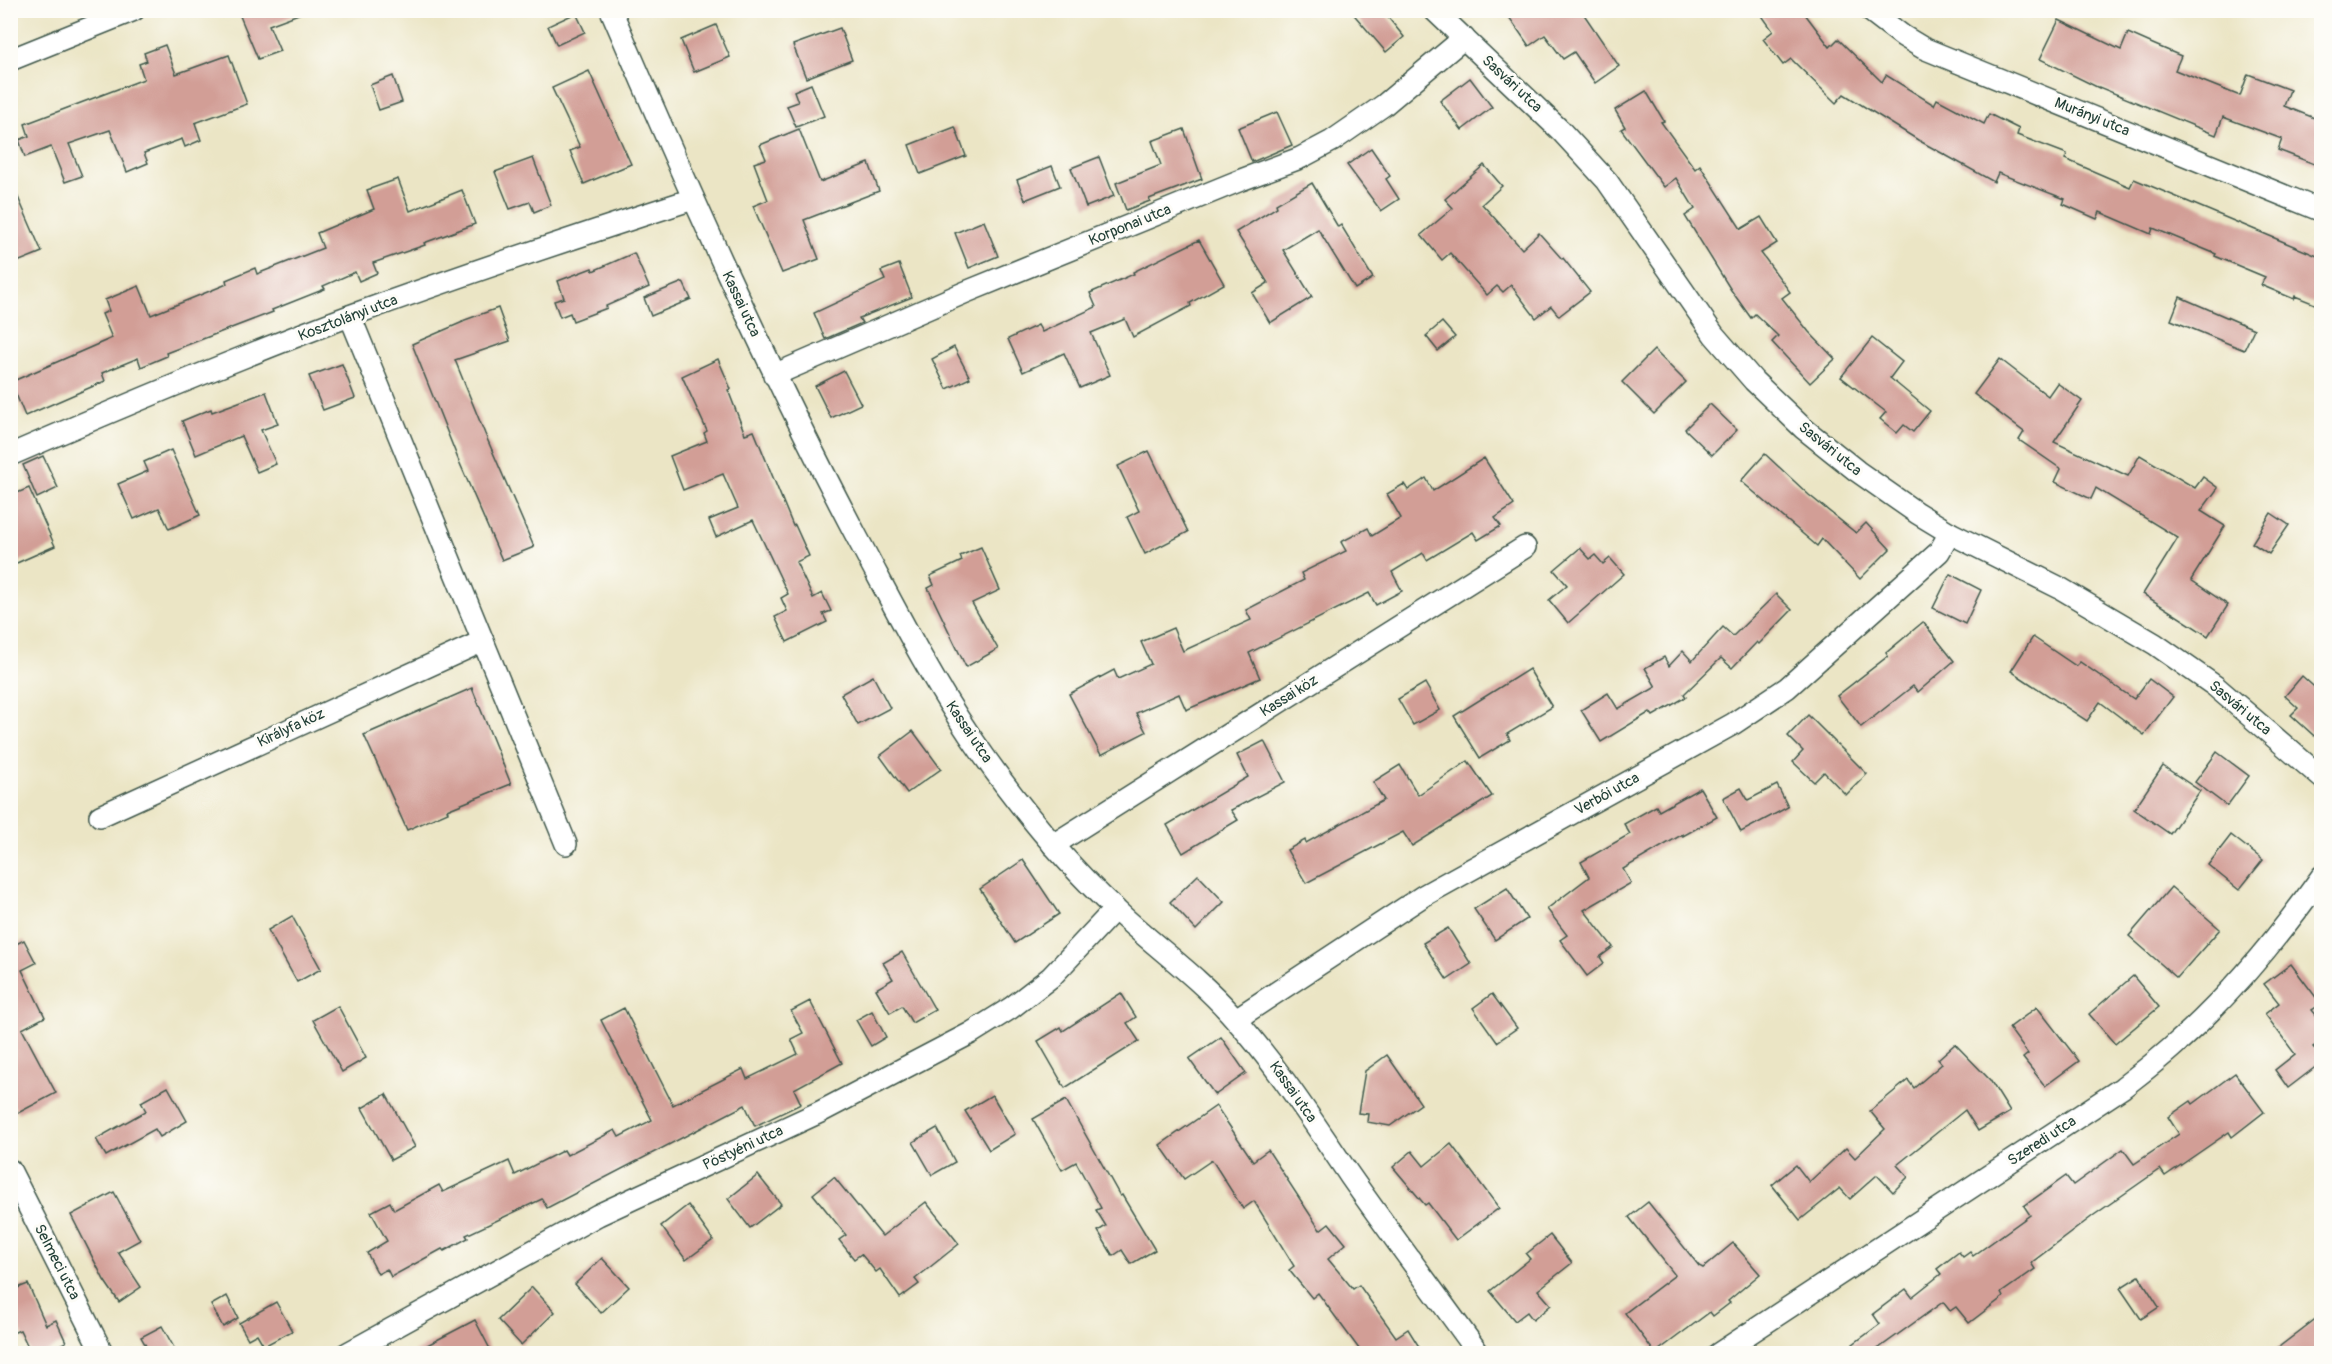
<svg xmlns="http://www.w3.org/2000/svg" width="2332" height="1364" viewBox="0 0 2332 1364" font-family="Pangolin,sans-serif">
<rect width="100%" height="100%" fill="#fdfcf7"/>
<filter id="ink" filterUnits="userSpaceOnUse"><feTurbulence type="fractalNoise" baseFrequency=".0167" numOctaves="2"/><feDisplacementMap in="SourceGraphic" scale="12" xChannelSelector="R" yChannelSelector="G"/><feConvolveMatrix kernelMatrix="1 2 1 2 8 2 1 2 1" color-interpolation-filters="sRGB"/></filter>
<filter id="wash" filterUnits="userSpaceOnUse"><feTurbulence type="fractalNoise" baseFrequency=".008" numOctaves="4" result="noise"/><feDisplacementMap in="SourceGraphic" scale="24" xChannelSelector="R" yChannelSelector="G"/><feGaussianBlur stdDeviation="1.35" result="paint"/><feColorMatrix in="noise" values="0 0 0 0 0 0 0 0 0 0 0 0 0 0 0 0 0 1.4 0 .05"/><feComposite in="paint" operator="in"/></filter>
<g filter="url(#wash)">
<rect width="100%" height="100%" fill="#ebe5c5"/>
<g id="blocks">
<g fill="#d29e96">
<path d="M253,10H304V12L269,25L280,51L258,59L240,16Z"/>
<path d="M1350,10H1382L1404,37L1386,52Z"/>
<path d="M1519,10H1581L1619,66L1595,83L1574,52L1563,59L1545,35L1529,46L1509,17Z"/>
<path d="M1758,10H1802L1830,47L1838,39L1882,82L1886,75L1934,105L1937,99L1984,124L1989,114L2019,129L2017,135L2067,154L2065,159L2130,187L2134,179L2322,258V307L2295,296L2294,299L2261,285L2265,277L2215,256L2216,254L2153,228L2151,234L2100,212L2097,219L2063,204L2065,199L1998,173L1994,182L1918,140L1844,94L1836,103L1791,59L1783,65L1763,39L1773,31Z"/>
<path d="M576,13L585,32L557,45L548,26Z"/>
<path d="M2059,20L2121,50L2128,33L2155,45L2181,56L2175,70L2240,96L2248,74L2290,90L2284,106L2322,121V152L2317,165L2278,150L2282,139L2223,117L2216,135L2099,87V88L2040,59Z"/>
<path d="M716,25L730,57L694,72L681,40Z"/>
<path d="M840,28L852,60L806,78L793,45Z"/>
<path d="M165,45L176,74L229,55L247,104L195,123L201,140L185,147L182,139L144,153L148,163L127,172L110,130L69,144L82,176L65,182L51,147L25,157L19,140L29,136L25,124L144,79L139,64L147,61L144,53Z"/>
<path d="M589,71L631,164L584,184L570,151L580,147L552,88Z"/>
<path d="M393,76L402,102L379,110L370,85Z"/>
<path d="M1470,78L1492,107L1462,130L1440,101Z"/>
<path d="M811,84L824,116L796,127L787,106L798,102L794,91Z"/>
<path d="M1646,91L1664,121L1661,122L1695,169L1700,165L1741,229L1761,217L1777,243L1761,253L1790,292L1782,298L1809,332L1835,359L1810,383L1772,342L1778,336L1755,314L1751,318L1731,290L1685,216L1695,209L1676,178L1664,187L1621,129L1625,127L1615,110Z"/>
<path d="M1277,112L1292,145L1252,162L1238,128Z"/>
<path d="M955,127L966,156L920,174L909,145Z"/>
<path d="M799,129L820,182L869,163L879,191L804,220L819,259L782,273L753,206L768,200L754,163L766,159L760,145Z"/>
<path d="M1184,129L1202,179L1149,199L1150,201L1126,210L1116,183L1161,165L1152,141Z"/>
<path d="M1371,148L1390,176L1386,179L1399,199L1381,211L1347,165Z"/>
<path d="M1099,157L1114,196L1086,207L1071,168Z"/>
<path d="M533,158L551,205L534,212L530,202L510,209L495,172Z"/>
<path d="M1484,165L1502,186L1482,204L1522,249L1539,233L1562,259L1563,258L1590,292L1559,316L1551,306L1536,318L1511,285L1503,292L1497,286L1487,295L1450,253L1442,260L1421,235L1453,208L1445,199Z"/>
<path d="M1052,166L1060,186L1025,200L1017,180Z"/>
<path d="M10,179L42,252L10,265Z"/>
<path d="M398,179L410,211L462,190L475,224L424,243L425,245L373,263L377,273L359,281L355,272L323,286L325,289L272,310L273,312L166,353L167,356L141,367L138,358L102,373L105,381L25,416L11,382L112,338L102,314L109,311L105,300L139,286L151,315L227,284L226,280L255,268L257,274L323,248L317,233L374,209L367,190Z"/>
<path d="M1312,183L1338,227L1341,225L1373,278L1355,289L1318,229L1283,250L1312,297L1270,323L1252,293L1268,283L1236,232L1277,207L1276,204Z"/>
<path d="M984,221L998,256L969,268L955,233Z"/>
<path d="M1199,240L1224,284L1190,303L1191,306L1133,337L1125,319L1091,333L1110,375L1080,388L1064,353L1023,372L1008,339L1038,325L1042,332L1096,307L1090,293L1134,274L1133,272Z"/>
<path d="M634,253L649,287L606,306L607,308L573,321L570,313L560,317L554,301L564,298L558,281L592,268L593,271Z"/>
<path d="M899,264L912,297L859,318L862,323L825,339L814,313L885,280L881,271Z"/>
<path d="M683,282L691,299L651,316L644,298Z"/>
<path d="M2180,297L2254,329L2244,350L2171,320Z"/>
<path d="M498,308L510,341L455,360L485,434L534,547L502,560L458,459L412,344L463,322L462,321Z"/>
<path d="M1442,322L1455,337L1438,351L1426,336Z"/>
<path d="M1872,338L1902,362L1890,378L1930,411L1913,432L1904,425L1897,433L1880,419L1886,412L1841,377Z"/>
<path d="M954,347L970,378L947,389L932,359Z"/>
<path d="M1654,350L1686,382L1654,414L1622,382Z"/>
<path d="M718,359L731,389L728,390L745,434L754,431L793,526L795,525L809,556L796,562L813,598L822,593L831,611L823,614L827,622L787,642L775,617L787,611L781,598L788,594L753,520L716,537L709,520L738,508L723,474L683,490L670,456L707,441L704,433L707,431L682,376Z"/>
<path d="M2000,359L2048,396L2057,383L2082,401L2054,442L2128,476L2140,455L2195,488L2203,477L2218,488L2201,511L2225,526L2191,580L2228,605L2208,636L2143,594L2178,538L2096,488L2091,499L2055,482L2061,469L2019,440L2024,432L1974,394Z"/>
<path d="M342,364L355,398L323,410L309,376Z"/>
<path d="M844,371L861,404L831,418L815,386Z"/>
<path d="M266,392L278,424L261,430L276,464L257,472L241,436L196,455L182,421L211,409L212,412Z"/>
<path d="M1710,404L1737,430L1712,455L1685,429Z"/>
<path d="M171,450L200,515L169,529L159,508L134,519L118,484L148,471L144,462Z"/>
<path d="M1149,451L1188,532L1145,554L1127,517L1139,511L1118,466Z"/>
<path d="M1765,454L1809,495L1856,533L1866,523L1890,549L1860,579L1822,539L1817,546L1741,481Z"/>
<path d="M43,456L58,488L37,498L23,465Z"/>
<path d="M1484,458L1514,505L1495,518L1501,526L1478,540L1473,532L1427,560L1423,553L1392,572L1402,591L1376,605L1369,593L1249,653L1260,678L1186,710L1179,694L1136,713L1146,732L1101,755L1069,694L1114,670L1118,679L1151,664L1141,642L1173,628L1183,651L1251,620L1246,610L1304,580L1301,573L1346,551L1341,542L1368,528L1372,536L1401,518L1387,494L1404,484L1408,490L1426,478L1433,491Z"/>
<path d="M29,488L55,546L10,566V496Z"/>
<path d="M2271,513L2289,525L2269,554L2252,543Z"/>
<path d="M981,547L1000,590L972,603L998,649L966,667L928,588L934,585L930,576L962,561L960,556Z"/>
<path d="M1580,548L1590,559L1595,555L1603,564L1610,558L1624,574L1568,623L1549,600L1567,585L1554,570Z"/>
<path d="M1950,574L1981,590L1965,624L1933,608Z"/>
<path d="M1776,594L1792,610L1759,644L1757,642L1732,668L1721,658L1684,694L1686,697L1653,716L1650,712L1601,742L1581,710L1608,693L1618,709L1656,687L1645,668L1664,657L1669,666L1683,651L1692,661L1723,627L1733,636Z"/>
<path d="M1923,622L1954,661L1918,692L1913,686L1861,727L1837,696L1888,656L1886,653Z"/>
<path d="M2033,637L2076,666L2080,662L2134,699L2149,679L2173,697L2144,735L2100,702L2087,721L2011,671Z"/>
<path d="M1529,669L1552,707L1507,734L1510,740L1480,758L1454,716Z"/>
<path d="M873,676L890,708L858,725L841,694Z"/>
<path d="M2302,676L2322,694V743L2291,715L2298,708L2285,696Z"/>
<path d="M1425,683L1440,710L1413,725L1398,699Z"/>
<path d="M472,688L511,784L447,810L448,812L407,830L364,735Z"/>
<path d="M1808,715L1867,774L1846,795L1824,772L1814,782L1793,762L1803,751L1788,736Z"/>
<path d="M913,731L941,769L907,793L880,756Z"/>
<path d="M1264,741L1285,782L1231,810L1238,820L1183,853L1167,825L1248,777L1237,755Z"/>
<path d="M2217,752L2249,776L2227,806L2195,782Z"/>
<path d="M1468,761L1492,796L1412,846L1403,832L1306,883L1287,850L1305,840L1306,843L1384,800L1373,782L1400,765L1418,795Z"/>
<path d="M2163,766L2200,791L2170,834L2134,809Z"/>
<path d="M1777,785L1788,807L1741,832L1723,798L1741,788L1748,800Z"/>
<path d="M1700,788L1717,817L1683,836V834L1623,869L1631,883L1584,910L1613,947L1600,957L1604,963L1587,976L1560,940L1567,935L1547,909L1589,877L1581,862L1630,834L1624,824L1656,806L1659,811Z"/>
<path d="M2231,835L2263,860L2239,890L2208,865Z"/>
<path d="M1023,860L1059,914L1015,943L980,889Z"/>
<path d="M1198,875L1224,902L1196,930L1170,902Z"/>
<path d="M2171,887L2220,929L2177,978L2129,936Z"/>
<path d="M1507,888L1527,919L1495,940L1474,909Z"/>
<path d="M292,916L321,969L297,982L268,930Z"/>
<path d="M1448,928L1471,964L1447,980L1423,943Z"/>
<path d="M24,940L36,963L22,970L45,1017L22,1029L56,1093L18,1113L10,1100V947Z"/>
<path d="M902,952L935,1010L912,1023L902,1006L890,1013L876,989L893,979L883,963Z"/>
<path d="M2291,964L2321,1004L2312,1010L2322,1022V1041L2313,1047L2322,1058V1062L2288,1088L2275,1070L2295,1054L2265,1014L2279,1003L2264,984Z"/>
<path d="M2133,976L2159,1007L2115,1044L2089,1014Z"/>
<path d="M1121,993L1136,1017L1127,1023L1139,1041L1065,1088L1038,1041L1061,1027L1063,1031Z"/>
<path d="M1492,994L1517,1028L1497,1042L1473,1008Z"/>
<path d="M810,1001L842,1063L794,1089L801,1104L755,1126L745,1105L547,1208L542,1199L466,1235L468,1238L444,1251L442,1249L391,1277L387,1269L378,1274L367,1253L387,1241L371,1212L390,1202L394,1210L439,1185L443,1192L509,1161L515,1175L564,1150L567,1155L615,1130L619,1137L652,1120L601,1020L624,1008L673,1105L743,1069L747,1079L798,1054L791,1039L803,1033L791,1011Z"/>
<path d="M338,1006L366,1058L342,1072L313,1020Z"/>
<path d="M2037,1007L2079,1061L2045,1086L2023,1058L2028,1054L2009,1028Z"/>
<path d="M872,1011L886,1037L871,1046L856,1020Z"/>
<path d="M1221,1037L1246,1073L1215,1095L1189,1059Z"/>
<path d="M1955,1044L1990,1080L2010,1112L1978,1131L1965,1110L1897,1165L1908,1177L1893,1192L1877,1175L1850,1199L1840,1188L1800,1220L1772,1185L1796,1165L1809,1182L1846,1148L1855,1158L1885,1129L1870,1111L1908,1080L1914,1088L1942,1064L1938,1059Z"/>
<path d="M1387,1055L1421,1104L1390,1126L1367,1122L1368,1114L1358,1113L1365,1071Z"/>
<path d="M2235,1073L2264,1112L2232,1137L2229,1132L2165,1176L2160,1169L2094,1215L2031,1263L2035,1269L2001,1293L2003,1297L1969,1323L1956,1307L1950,1311L1943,1302L1872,1353H1841L1880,1324L1873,1314L1906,1289L1912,1297L1941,1274L1937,1269L1959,1252L1963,1257L1970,1252L1973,1256L2030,1215L2024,1206L2066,1176L2073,1185L2123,1149L2134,1164L2179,1134L2168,1117L2191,1101L2193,1104Z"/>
<path d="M168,1087L187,1121L160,1137L155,1129L106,1156L96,1139L146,1111L141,1102Z"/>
<path d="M386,1094L415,1147L391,1160L362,1108Z"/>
<path d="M992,1095L1015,1134L989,1150L965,1111Z"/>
<path d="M1066,1100L1120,1196L1122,1195L1155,1250L1131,1264L1122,1250L1113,1256L1098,1231L1106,1226L1096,1210L1101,1208L1076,1162L1062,1170L1033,1119Z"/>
<path d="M1216,1106L1253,1161L1268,1150L1320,1230L1329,1223L1346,1244L1328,1259L1353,1289L1359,1285L1396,1337L1408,1329L1423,1353H1362L1318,1293L1312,1298L1289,1270L1294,1266L1254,1201L1243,1209L1212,1160L1184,1179L1160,1145Z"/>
<path d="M937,1128L955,1162L932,1175L913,1142Z"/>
<path d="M1451,1144L1499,1208L1456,1240L1428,1203L1425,1205L1393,1167L1412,1151L1424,1166Z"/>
<path d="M758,1175L781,1204L750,1228L728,1199Z"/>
<path d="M834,1177L882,1236L926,1202L959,1244L915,1279L919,1284L900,1298L880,1269L876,1272L861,1254L854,1259L839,1240L846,1235L813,1194Z"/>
<path d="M114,1192L140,1240L118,1252L141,1287L119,1302L104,1280L71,1215Z"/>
<path d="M1648,1202L1699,1266L1703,1268L1733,1243L1760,1274L1728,1301L1730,1303L1713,1316L1710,1312L1655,1353L1625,1313L1675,1275L1629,1217Z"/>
<path d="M688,1205L713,1240L686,1260L661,1226Z"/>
<path d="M1550,1235L1572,1263L1538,1290L1551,1305L1533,1320L1527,1312L1515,1321L1490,1291L1530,1259L1526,1254Z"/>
<path d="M602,1258L629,1287L601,1313L575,1284Z"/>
<path d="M2139,1276L2159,1307L2141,1319L2120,1288Z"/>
<path d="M28,1284L46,1325L56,1320L66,1342L43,1353H31L20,1330L10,1334V1291Z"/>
<path d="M532,1287L555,1312L521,1345L498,1320Z"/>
<path d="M227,1296L238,1318L223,1327L211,1305Z"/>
<path d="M276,1302L292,1331L264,1346L257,1334L248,1339L239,1323Z"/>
<path d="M2322,1314V1353H2271Z"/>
<path d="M475,1320L492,1353H412Z"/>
<path d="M162,1326L177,1353H150L141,1337Z"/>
</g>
</g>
</g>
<g filter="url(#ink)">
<use href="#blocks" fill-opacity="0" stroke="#3e564a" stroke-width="1.5"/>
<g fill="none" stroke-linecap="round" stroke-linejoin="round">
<defs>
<g id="minor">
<path d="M611,10C688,189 767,367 858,539C894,606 928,674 970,736C1013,799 1061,859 1116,910C1153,945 1196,975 1230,1013C1276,1064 1312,1120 1350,1176C1392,1236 1436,1294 1479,1354"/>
<path d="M1434,10L1561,131L1607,181L1714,335L1754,381L1803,428L1857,471L1917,513L1950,533L2060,588L2155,644L2215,686L2322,778"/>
<path d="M1869,10L1903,36L1923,48L2322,211"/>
<path d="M10,60L134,10"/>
<path d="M350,316L566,844"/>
<path d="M774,375L966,292L1241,180L1300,158L1332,141L1384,105L1464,38"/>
<path d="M10,455C123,406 237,358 352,315C465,274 578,236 693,199"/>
<path d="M100,816L483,641"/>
<path d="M1053,845L1525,547"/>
<path d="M1236,1019L1423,896L1733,724L1787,688L1939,552L1950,533"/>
<path d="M10,1170L103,1354"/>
<path d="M346,1354L598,1215L820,1112L971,1033L1011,1008L1051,977L1115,909"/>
<path d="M1718,1354L2122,1088C2141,1073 2161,1058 2179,1041C2233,993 2280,935 2322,876"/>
</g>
</defs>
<use href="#minor" stroke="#3e564a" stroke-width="24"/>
<use href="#minor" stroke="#fff" stroke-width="21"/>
</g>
</g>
<g text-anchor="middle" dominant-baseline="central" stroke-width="6" stroke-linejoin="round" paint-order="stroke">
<g font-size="15" fill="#1f3d34" stroke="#fdfcf7">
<text transform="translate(1512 84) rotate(43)">Sasvári utca</text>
<text transform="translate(2092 117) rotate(22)">Murányi utca</text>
<text transform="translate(1130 225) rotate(-22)">Korponai utca</text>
<text transform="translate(741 304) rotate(65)">Kassai utca</text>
<text transform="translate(348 318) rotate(-21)">Kosztolányi utca</text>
<text transform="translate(1830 449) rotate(39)">Sasvári utca</text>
<text transform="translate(1289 696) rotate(-32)">Kassai köz</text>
<text transform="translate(2240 708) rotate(40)">Sasvári utca</text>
<text transform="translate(291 728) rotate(-25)">Királyfa köz</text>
<text transform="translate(969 732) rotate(56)">Kassai utca</text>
<text transform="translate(1607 794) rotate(-29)">Verbói utca</text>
<text transform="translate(1293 1092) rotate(55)">Kassai utca</text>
<text transform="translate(2042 1141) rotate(-33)">Szeredi utca</text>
<text transform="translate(743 1148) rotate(-25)">Pöstyéni utca</text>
<text transform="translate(57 1262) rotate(63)">Selmeci utca</text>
</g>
</g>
<rect width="2332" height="1364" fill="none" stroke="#fdfcf7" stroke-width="36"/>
</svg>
